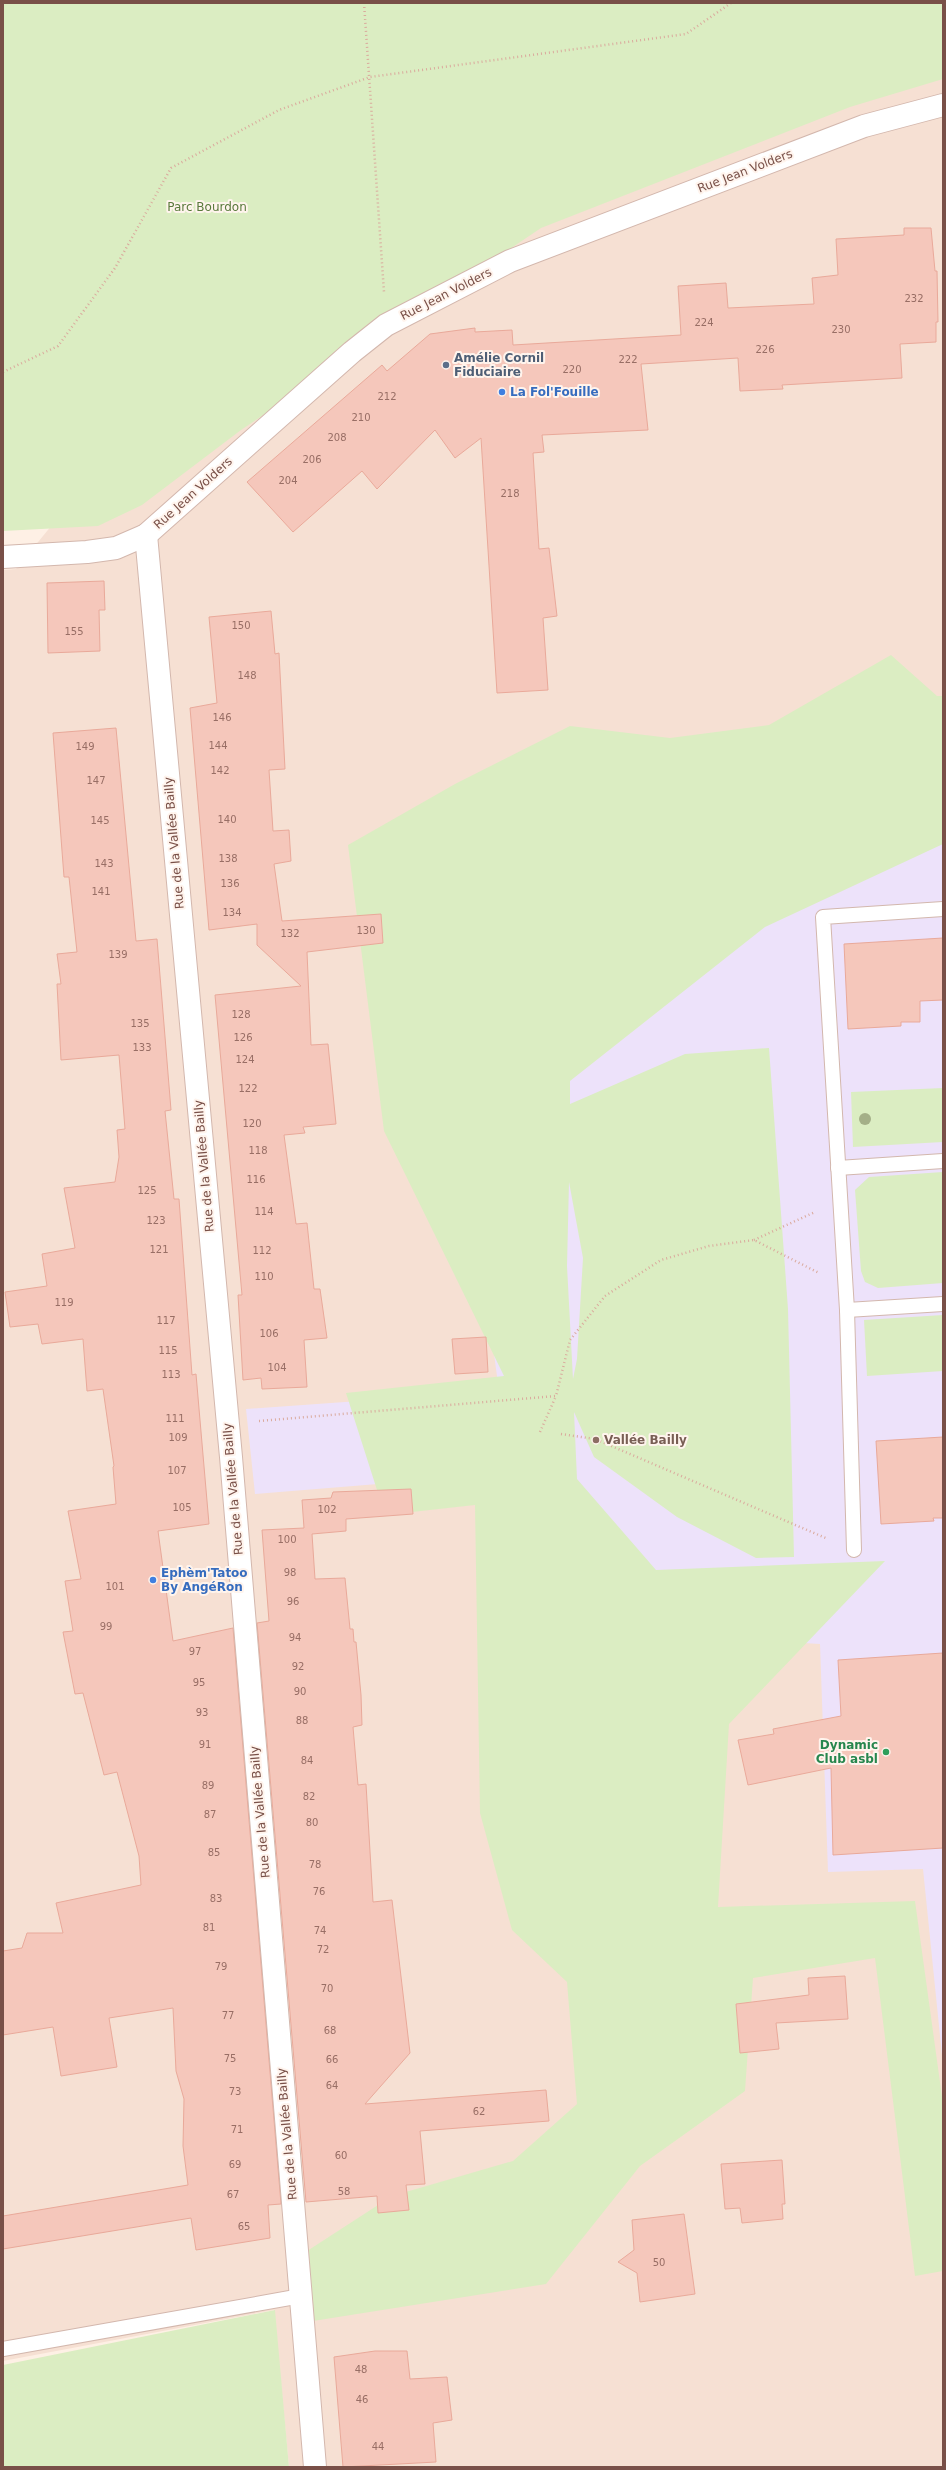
<svg xmlns="http://www.w3.org/2000/svg" width="946" height="2470" viewBox="0 0 946 2470" font-family="'DejaVu Sans',sans-serif">
<rect width="100%" height="100%" fill="#fef0e5"/>
<path fill="#f6e0d3" d="M943,29V2467H289L274,2310L3,2361V570L16,569L88,481L290,328Z"/>
<path fill="#ede2fa" d="M943,798V2065L923,1869L828,1872L820,1644L717,1638L536,1471L255,1494L246,1409L499,1391L425,840Z"/>
<g fill="#dbedc2" fill-rule="evenodd">
<path d="M3,3H943V79L850,107L541,228L241,430L142,505L98,526L3,531Z"/>
<path d="M891,655L937,696H943V844L765,927L570,1081V1104L685,1054L769,1048L788,1309L794,1557L756,1558L677,1517L594,1457L574,1412L577,1479L656,1570L885,1561L729,1724L718,1907L915,1901L943,2104V2271L915,2276L875,1958L753,1978L745,2091L640,2166L546,2284L313,2321L304,2253L392,2196L513,2161L577,2104L567,1982L512,1930L480,1813L475,1505L385,1515L346,1393L504,1376L384,1131L348,845L455,784L570,726L670,738L769,725ZM569,1182L583,1258L577,1359L573,1379L567,1266Z"/>
<path d="M943,1088V1142L853,1147L851,1092Z"/>
<path d="M943,1172V1283L878,1288L865,1282L861,1271L855,1190L869,1177Z"/>
<path d="M943,1315V1371L867,1376L864,1320Z"/>
<path d="M275,2310L289,2467H3V2365Z"/>
</g>
<g fill="#f5c7bb" stroke="#e9a99a">
<path d="M904,228H931L935,271H937L938,322H936V342L900,344L902,378L782,385L783,389L740,391L738,358L641,364L648,430L542,435L544,452L533,453L539,549L549,548L557,616L543,618L548,690L497,693L481,438L455,458L435,430L377,489L362,471L293,532L247,482L382,365L387,371L430,334L475,328V332L512,330L513,345L681,335L678,286L726,283L728,308L814,304L812,278L838,275L836,239L904,235Z"/>
<path d="M104,581L105,610H99L100,651L48,653L47,583Z"/>
<path d="M271,611L275,654L279,653L285,769L269,770L273,831L289,830L291,861L274,864L282,921L381,914L383,943L307,952L311,1045L328,1044L336,1124L303,1127L305,1133L284,1135L296,1224L307,1223L314,1289H320L327,1338L304,1340L307,1387L262,1389L261,1378L243,1380L238,1295H242L215,995L301,986L257,945V924L209,930L190,708L217,703L209,617Z"/>
<path d="M116,728L136,941L157,939L171,1110L165,1111L174,1199H179L192,1375L196,1374L209,1524L158,1531L173,1641L233,1628L281,2204L268,2205L270,2238L196,2250L191,2218L3,2249V2216L188,2185L183,2146L184,2099L176,2071L173,2008L109,2018L117,2067L61,2076L53,2027L3,2035V1951L22,1948L27,1933H63L56,1903L141,1885L139,1856L117,1772L104,1775L83,1693L75,1694L63,1632L73,1631L65,1581L81,1579L68,1511L116,1504L113,1467L114,1466L103,1389L87,1391L83,1339L42,1344L38,1324L10,1327L5,1292L47,1286L42,1254L75,1248L64,1188L115,1182L119,1157L117,1130L125,1129L119,1055L61,1060L57,984H61L57,954L77,952L69,877H64L53,733Z"/>
<path d="M943,938V1000L920,1001V1022H901V1026L848,1029L844,944Z"/>
<path d="M486,1337L488,1372L455,1374L452,1339Z"/>
<path d="M943,1437V1518H933L934,1521L881,1524L876,1441Z"/>
<path d="M411,1489L413,1514L346,1519V1531L312,1534L315,1579L345,1578L350,1629H353L354,1642H356L361,1695L362,1725L353,1727L358,1785L366,1784L373,1902L392,1900L410,2053L365,2104L546,2090L549,2121L420,2131L425,2184L406,2185L409,2210L378,2213L377,2196L306,2202L257,1623L269,1621L262,1530L304,1528L302,1500L331,1498L333,1492Z"/>
<path d="M943,1653V1848L833,1855L831,1768L748,1785L738,1740L774,1734L773,1729L841,1716L838,1660Z"/>
<path d="M845,1976L848,2019L776,2023L779,2049L740,2053L736,2004L809,1995L808,1978Z"/>
<path d="M782,2160L785,2204H782L783,2219L742,2223L740,2208L725,2209L721,2164Z"/>
<path d="M684,2214L695,2294L640,2302L637,2273L618,2262L634,2250L632,2220Z"/>
<path d="M375,2351H407L410,2379L447,2377L452,2420L433,2423L436,2462L343,2467L334,2357Z"/>
</g>
<g fill="none" stroke-linecap="round" stroke-linejoin="round">
<defs>
<g id="lane">
<path d="M838,1168L943,1161"/>
<path d="M847,1310L943,1304"/>
<path d="M854,1550L847,1310L823,917L943,909"/>
<path d="M3,2349L301,2296"/>
</g>
<g id="street">
<path d="M146,535L231,1457L315,2467"/>
<path d="M3,557L87,552L116,548L146,535L352,352L386,325L510,261L864,126L943,105"/>
</g>
</defs>
<use href="#lane" stroke="#d3b7ad" stroke-width="16"/>
<use href="#street" stroke="#d3b7ad" stroke-width="24"/>
<g stroke="#daaa9d" stroke-width="2.5" stroke-dasharray="1 3" stroke-linecap="butt">
<path d="M364,3L384,292"/>
<path d="M3,372L58,346L115,268L171,168L279,110L370,77L686,34L731,3"/>
<path d="M754,1240L815,1212"/>
<path d="M259,1421L556,1396L570,1340L605,1296L661,1260L709,1246L754,1240L819,1273"/>
<path d="M540,1432L556,1396"/>
<path d="M561,1434L595,1439L828,1539"/>
</g>
<use href="#lane" stroke="#fff" stroke-width="14"/>
<use href="#street" stroke="#fff" stroke-width="22"/>
</g>
<circle fill="#a4af88" cx="865" cy="1119" r="6"/>
<circle fill="#5c6f8a" stroke="#fff4ed" stroke-width="1.5" cx="446" cy="365" r="4"/>
<g fill="#3f7fe0" stroke="#fff4ed" stroke-width="1.5">
<circle cx="502" cy="392" r="4"/>
<circle cx="153" cy="1580" r="4"/>
</g>
<circle fill="#8d6e63" stroke="#fff4ed" stroke-width="1.5" cx="596" cy="1440" r="4"/>
<circle fill="#2e9e5b" stroke="#fff4ed" stroke-width="1.5" cx="886" cy="1752" r="4"/>
<g text-anchor="middle" dominant-baseline="central" stroke-width="4" stroke-linejoin="round" paint-order="stroke">
<g font-size="10" fill="#986e65">
<text x="914" y="298">232</text>
<text x="704" y="322">224</text>
<text x="841" y="329">230</text>
<text x="765" y="349">226</text>
<text x="628" y="359">222</text>
<text x="572" y="369">220</text>
<text x="387" y="396">212</text>
<text x="361" y="417">210</text>
<text x="337" y="437">208</text>
<text x="312" y="459">206</text>
<text x="288" y="480">204</text>
<text x="510" y="493">218</text>
<text x="241" y="625">150</text>
<text x="74" y="631">155</text>
<text x="247" y="675">148</text>
<text x="222" y="717">146</text>
<text x="218" y="745">144</text>
<text x="85" y="746">149</text>
<text x="220" y="770">142</text>
<text x="96" y="780">147</text>
<text x="227" y="819">140</text>
<text x="100" y="820">145</text>
<text x="228" y="858">138</text>
<text x="104" y="863">143</text>
<text x="230" y="883">136</text>
<text x="101" y="891">141</text>
<text x="232" y="912">134</text>
<text x="366" y="930">130</text>
<text x="290" y="933">132</text>
<text x="118" y="954">139</text>
<text x="241" y="1014">128</text>
<text x="140" y="1023">135</text>
<text x="243" y="1037">126</text>
<text x="142" y="1047">133</text>
<text x="245" y="1059">124</text>
<text x="248" y="1088">122</text>
<text x="252" y="1123">120</text>
<text x="258" y="1150">118</text>
<text x="256" y="1179">116</text>
<text x="147" y="1190">125</text>
<text x="264" y="1211">114</text>
<text x="156" y="1220">123</text>
<text x="159" y="1249">121</text>
<text x="262" y="1250">112</text>
<text x="264" y="1276">110</text>
<text x="64" y="1302">119</text>
<text x="166" y="1320">117</text>
<text x="269" y="1333">106</text>
<text x="168" y="1350">115</text>
<text x="277" y="1367">104</text>
<text x="171" y="1374">113</text>
<text x="175" y="1418">111</text>
<text x="178" y="1437">109</text>
<text x="177" y="1470">107</text>
<text x="182" y="1507">105</text>
<text x="327" y="1509">102</text>
<text x="287" y="1539">100</text>
<text x="290" y="1572">98</text>
<text x="115" y="1586">101</text>
<text x="293" y="1601">96</text>
<text x="106" y="1626">99</text>
<text x="295" y="1637">94</text>
<text x="195" y="1651">97</text>
<text x="298" y="1666">92</text>
<text x="199" y="1682">95</text>
<text x="300" y="1691">90</text>
<text x="202" y="1712">93</text>
<text x="302" y="1720">88</text>
<text x="205" y="1744">91</text>
<text x="307" y="1760">84</text>
<text x="208" y="1785">89</text>
<text x="309" y="1796">82</text>
<text x="210" y="1814">87</text>
<text x="312" y="1822">80</text>
<text x="214" y="1852">85</text>
<text x="315" y="1864">78</text>
<text x="319" y="1891">76</text>
<text x="216" y="1898">83</text>
<text x="209" y="1927">81</text>
<text x="320" y="1930">74</text>
<text x="323" y="1949">72</text>
<text x="221" y="1966">79</text>
<text x="327" y="1988">70</text>
<text x="228" y="2015">77</text>
<text x="330" y="2030">68</text>
<text x="230" y="2058">75</text>
<text x="332" y="2059">66</text>
<text x="332" y="2085">64</text>
<text x="235" y="2091">73</text>
<text x="479" y="2111">62</text>
<text x="237" y="2129">71</text>
<text x="341" y="2155">60</text>
<text x="235" y="2164">69</text>
<text x="344" y="2191">58</text>
<text x="233" y="2194">67</text>
<text x="244" y="2226">65</text>
<text x="659" y="2262">50</text>
<text x="361" y="2369">48</text>
<text x="362" y="2399">46</text>
<text x="378" y="2446">44</text>
</g>
<g font-size="12" fill="#795048" stroke="#fff4ed">
<text transform="translate(745 171) rotate(-21)">Rue Jean Volders</text>
<text transform="translate(446 294) rotate(-27)">Rue Jean Volders</text>
<text transform="translate(193 493) rotate(-42)">Rue Jean Volders</text>
<text transform="translate(174 843) rotate(-95)">Rue de la Vallée Bailly</text>
<text transform="translate(204 1166) rotate(-95)">Rue de la Vallée Bailly</text>
<text transform="translate(233 1489) rotate(-95)">Rue de la Vallée Bailly</text>
<text transform="translate(260 1812) rotate(-95)">Rue de la Vallée Bailly</text>
<text transform="translate(287 2134) rotate(-95)">Rue de la Vallée Bailly</text>
</g>
<g font-size="12" fill="#5a7a3c" stroke="#fff4ed">
<text x="207" y="207">Parc Bourdon</text>
</g>
<g font-size="12" font-weight="bold" fill="#4e5e75" stroke="#fff4ed" text-anchor="start">
<text x="454" y="358">Amélie Cornil<tspan x="454" dy="14">Fiduciaire</tspan></text>
</g>
<g font-size="12" font-weight="bold" fill="#366cbe" stroke="#fff4ed" text-anchor="start">
<text x="510" y="392">La Fol'Fouille</text>
<text x="161" y="1573">Ephèm'Tatoo<tspan x="161" dy="14">By AngéRon</tspan></text>
</g>
<g font-size="12" font-weight="bold" fill="#785e54" stroke="#fff4ed" text-anchor="start">
<text x="604" y="1440">Vallée Bailly</text>
</g>
<g font-size="12" font-weight="bold" fill="#27864d" stroke="#fff4ed" text-anchor="end">
<text x="878" y="1745">Dynamic<tspan x="878" dy="14">Club asbl</tspan></text>
</g>
</g>
<rect width="946" height="2470" fill="none" stroke="#795048" stroke-width="8"/>
</svg>
